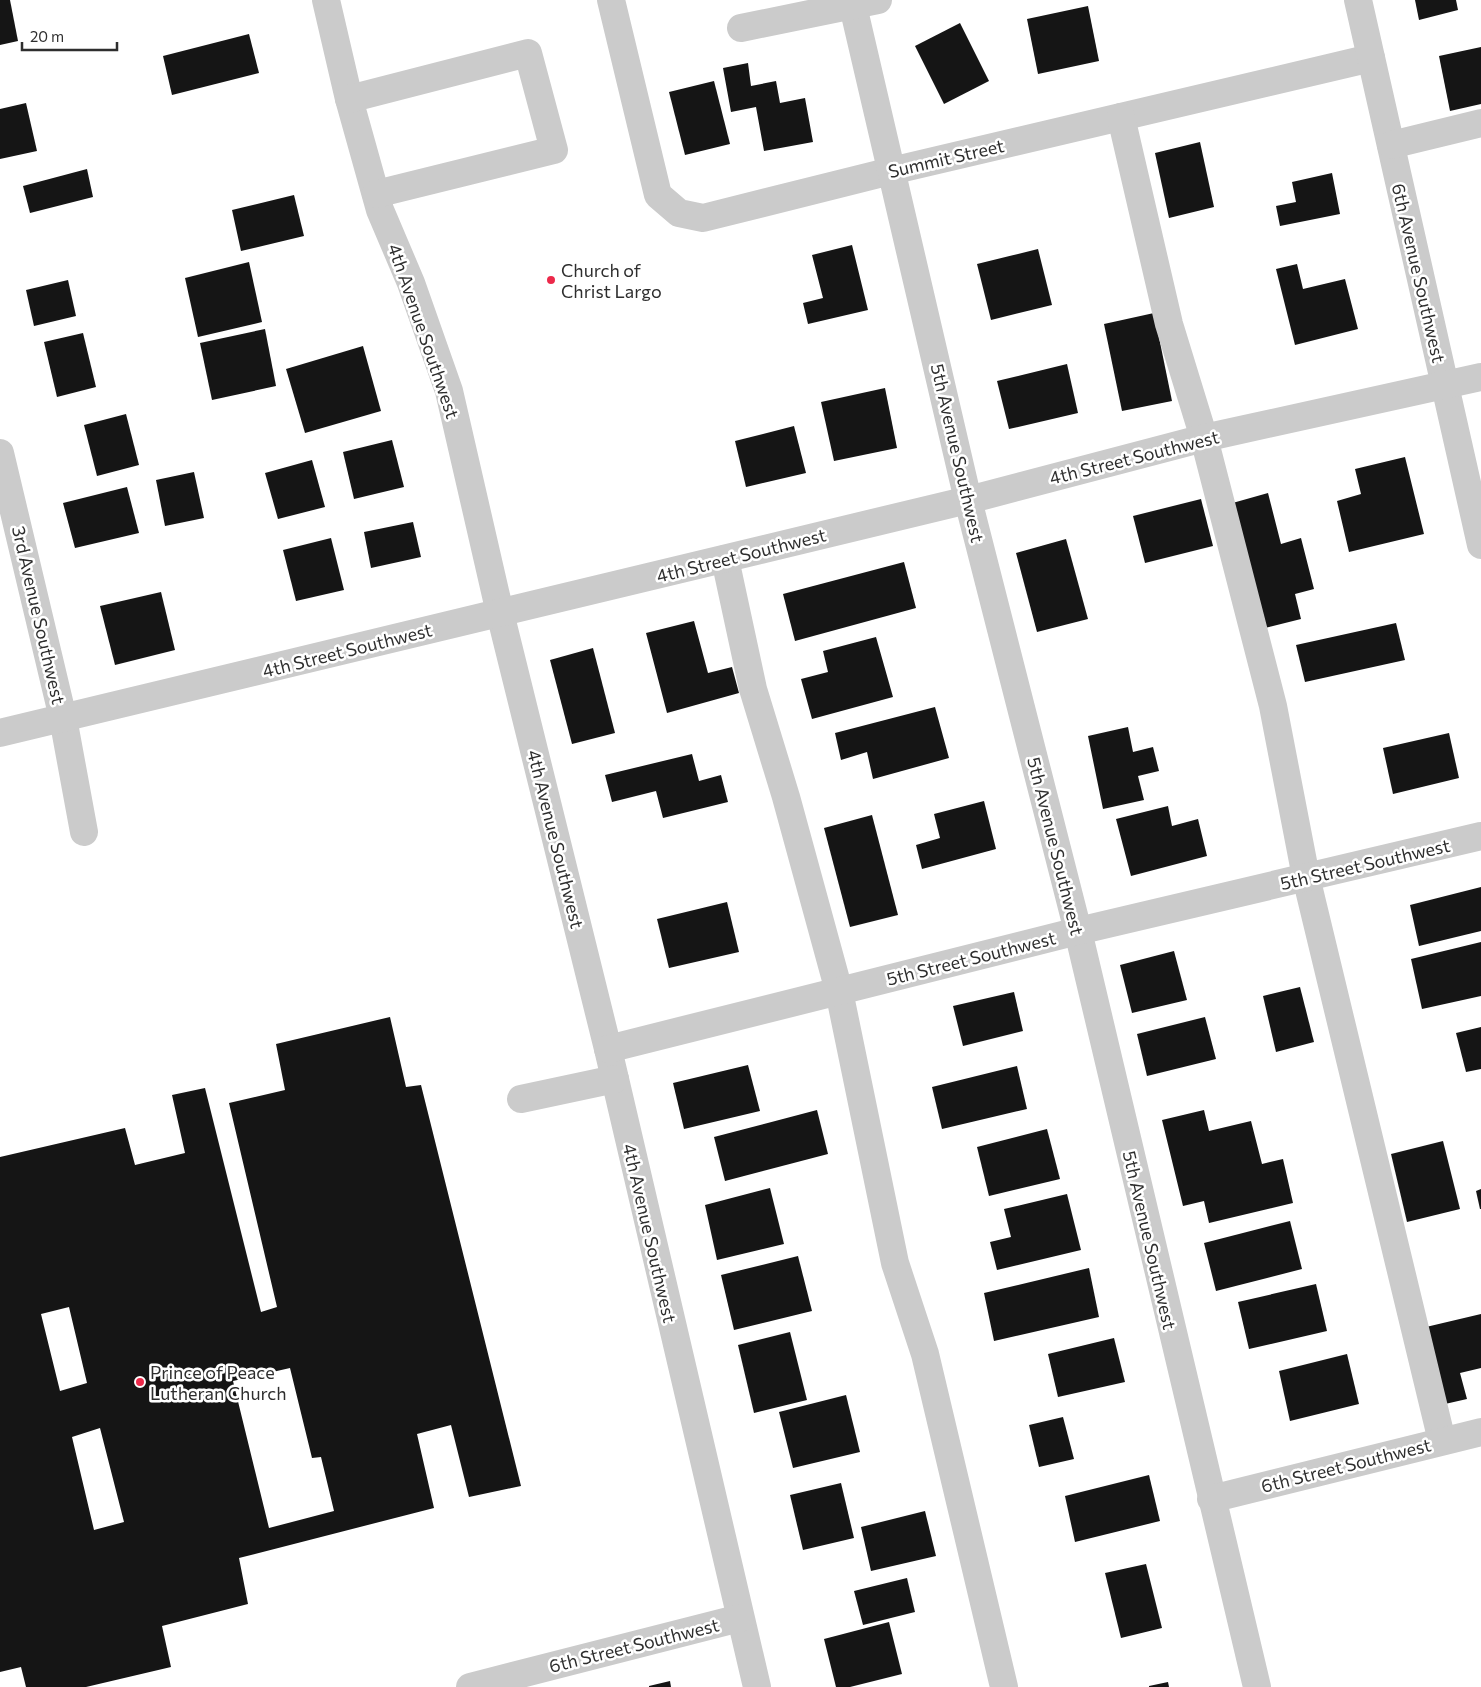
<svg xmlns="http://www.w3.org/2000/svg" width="1481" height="1687" viewBox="0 0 1481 1687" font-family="Commissioner,sans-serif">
<rect width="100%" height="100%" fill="#fff"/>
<g fill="#151515" fill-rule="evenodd">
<path d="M0,0H10L18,41L0,45Z"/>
<path d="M1415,0H1456L1458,10L1419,20Z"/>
<path d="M1088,6L1099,61L1038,74L1027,19Z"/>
<path d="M960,23L989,81L944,104L915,46Z"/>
<path d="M249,34L259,73L172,95L163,56Z"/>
<path d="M1481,47V104L1450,111L1439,56Z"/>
<path d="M748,63L751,86L776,81L780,103L805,98L813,142L764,151L756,107L731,112L723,68Z"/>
<path d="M714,81L730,144L685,155L669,92Z"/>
<path d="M26,103L37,151L0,159V109Z"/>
<path d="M1200,142L1214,207L1169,218L1155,153Z"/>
<path d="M87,169L93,197L30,213L23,186Z"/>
<path d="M1332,173L1340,214L1280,226L1276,206L1296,202L1292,182Z"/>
<path d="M294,195L304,236L241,251L232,210Z"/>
<path d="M852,245L868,310L808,324L803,303L823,298L812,255Z"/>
<path d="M1038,249L1052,305L991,320L977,264Z"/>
<path d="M249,262L262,322L198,337L185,278Z"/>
<path d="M1297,264L1303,289L1345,279L1358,329L1295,345L1276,269Z"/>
<path d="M68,280L76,316L34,326L26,290Z"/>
<path d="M1154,313L1172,401L1122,411L1104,324Z"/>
<path d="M265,329L276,386L212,400L200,343Z"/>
<path d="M83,333L96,387L57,397L44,342Z"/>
<path d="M363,346L381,411L305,433L286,369Z"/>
<path d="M1067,364L1078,413L1009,429L997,381Z"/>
<path d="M885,388L897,448L834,461L821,402Z"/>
<path d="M126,414L139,465L97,476L84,425Z"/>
<path d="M794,426L806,473L746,487L735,441Z"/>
<path d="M392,440L404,487L354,499L343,452Z"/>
<path d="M1405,457L1424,534L1349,552L1337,501L1361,494L1355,469Z"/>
<path d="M312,460L325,507L278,519L265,473Z"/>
<path d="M194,472L204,518L165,526L156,480Z"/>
<path d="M127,487L139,533L75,548L63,503Z"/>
<path d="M1268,493L1281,544L1301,538L1314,589L1295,594L1301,619L1261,629L1229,504Z"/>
<path d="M1201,499L1213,546L1145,563L1133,516Z"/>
<path d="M413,522L421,557L371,568L364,532Z"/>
<path d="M331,538L344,590L296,601L283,550Z"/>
<path d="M1066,539L1088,619L1037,632L1016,553Z"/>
<path d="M904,562L916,608L795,641L783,594Z"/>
<path d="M161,592L175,650L115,665L100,606Z"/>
<path d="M694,621L708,673L732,667L739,693L667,713L646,633Z"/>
<path d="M1396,623L1405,660L1305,682L1296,645Z"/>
<path d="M876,637L893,697L812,719L801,679L828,672L823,651Z"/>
<path d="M593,648L615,733L572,744L550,660Z"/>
<path d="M935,707L949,758L873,779L867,752L841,760L835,733Z"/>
<path d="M1128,727L1133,752L1153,747L1159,771L1138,776L1144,800L1103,809L1088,736Z"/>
<path d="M1449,733L1459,778L1393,794L1383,748Z"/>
<path d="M692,754L699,781L721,775L728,802L663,818L656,791L612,802L605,775Z"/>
<path d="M984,801L996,849L922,869L916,845L940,838L934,814Z"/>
<path d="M1168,806L1172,826L1198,819L1207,856L1131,876L1116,819Z"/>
<path d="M872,815L898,915L850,927L824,828Z"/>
<path d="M1481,887V931L1419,946L1410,905Z"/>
<path d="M727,902L739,952L669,968L657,919Z"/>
<path d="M1481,942V996L1422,1009L1411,959Z"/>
<path d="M1174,951L1187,1000L1132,1013L1120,965Z"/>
<path d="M1300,987L1314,1042L1276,1052L1263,996Z"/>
<path d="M1014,992L1023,1031L963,1046L953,1006Z"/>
<path d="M390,1017L406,1087L421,1085L521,1486L469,1497L451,1425L417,1434L434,1508L239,1558L248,1604L162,1626L171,1667L86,1687H26L21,1667L0,1672V1157L125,1128L135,1165L185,1153L172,1095L205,1088L261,1312L277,1307L229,1103L285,1090L276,1044ZM69,1307L87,1383L60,1391L41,1314ZM290,1368L312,1458L321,1457L334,1511L269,1528L233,1381ZM100,1428L124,1522L94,1530L72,1437Z"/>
<path d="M1205,1017L1216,1059L1147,1076L1137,1034Z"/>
<path d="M1481,1027V1069L1466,1072L1456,1033Z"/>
<path d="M748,1065L760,1111L684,1129L673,1083Z"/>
<path d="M1017,1066L1027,1109L942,1129L932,1087Z"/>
<path d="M817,1110L828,1154L725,1181L714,1137Z"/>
<path d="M1204,1110L1209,1131L1251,1121L1262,1164L1283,1159L1293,1203L1209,1223L1204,1201L1183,1206L1162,1120Z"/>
<path d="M1047,1129L1060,1179L989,1196L977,1147Z"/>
<path d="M1443,1141L1460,1209L1407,1222L1391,1154Z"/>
<path d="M770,1188L784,1244L717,1260L705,1205Z"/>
<path d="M1481,1189V1209H1480L1476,1191Z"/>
<path d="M1067,1194L1081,1250L997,1270L990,1242L1011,1237L1004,1209Z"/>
<path d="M1290,1221L1302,1269L1216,1291L1204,1243Z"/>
<path d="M798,1256L812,1311L734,1330L721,1275Z"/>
<path d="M1089,1268L1099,1317L994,1341L984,1293Z"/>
<path d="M1316,1284L1327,1331L1249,1349L1238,1302Z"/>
<path d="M1481,1314V1368L1460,1373L1467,1399L1445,1404L1426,1327Z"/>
<path d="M790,1332L807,1400L754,1413L738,1345Z"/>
<path d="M1114,1338L1125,1382L1058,1397L1048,1354Z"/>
<path d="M1347,1354L1359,1404L1290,1421L1279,1371Z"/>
<path d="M846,1395L860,1452L793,1468L779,1412Z"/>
<path d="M1063,1417L1074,1459L1039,1467L1029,1425Z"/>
<path d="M1149,1475L1160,1521L1075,1542L1065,1496Z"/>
<path d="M841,1483L854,1538L803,1550L790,1495Z"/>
<path d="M925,1511L936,1556L871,1571L861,1527Z"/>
<path d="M1146,1564L1162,1628L1121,1638L1105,1573Z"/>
<path d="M907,1578L915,1612L863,1625L854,1591Z"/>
<path d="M889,1622L902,1674L850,1687H836L824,1639Z"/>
<path d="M670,1681L671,1687H649V1686Z"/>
<path d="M1168,1682L1169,1687H1149V1686Z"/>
</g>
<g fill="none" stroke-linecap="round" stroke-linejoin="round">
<g stroke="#cbcbcb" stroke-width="28">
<path d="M326,0L349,99L380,210L411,283L449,391L500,613L608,1049L757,1687"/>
<path d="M611,0L658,195L679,213L703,218L891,171L1371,58"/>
<path d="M1358,0L1481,545"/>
<path d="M853,6L968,500L1078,931L1257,1687"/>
<path d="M741,28L878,0"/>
<path d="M349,99L528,53L554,150L376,194"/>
<path d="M1121,117L1169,324L1204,438L1273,706L1306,877L1442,1441"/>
<path d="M1391,145L1481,123"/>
<path d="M0,453L63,718L84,832"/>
<path d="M725,559L753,689L786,797L839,991L895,1263L925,1354L1004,1687"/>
<path d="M0,733L968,500L1204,438L1481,377"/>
<path d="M608,1049L1078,931L1481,836"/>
<path d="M521,1099L615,1079"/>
<path d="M1211,1499L1481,1432"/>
<path d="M470,1687L740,1618"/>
</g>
</g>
<g fill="#ec294a" stroke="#fff" stroke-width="2">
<circle cx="551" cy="280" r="5"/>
<circle cx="140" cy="1382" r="5"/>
</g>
<g text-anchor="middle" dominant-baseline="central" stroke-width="5" stroke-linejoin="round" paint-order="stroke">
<g font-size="18" fill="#2e2e2e" stroke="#fff">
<text transform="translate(946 158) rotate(-13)">Summit Street</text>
<text transform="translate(1419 273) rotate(77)">6th Avenue Southwest</text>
<text transform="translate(424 331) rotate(71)">4th Avenue Southwest</text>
<text transform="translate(958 453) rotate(77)">5th Avenue Southwest</text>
<text transform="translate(1134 457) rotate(-14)">4th Street Southwest</text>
<text transform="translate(741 555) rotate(-14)">4th Street Southwest</text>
<text transform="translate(39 615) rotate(77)">3rd Avenue Southwest</text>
<text transform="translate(347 650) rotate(-14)">4th Street Southwest</text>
<text transform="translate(556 839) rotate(76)">4th Avenue Southwest</text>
<text transform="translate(1056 846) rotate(76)">5th Avenue Southwest</text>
<text transform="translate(1365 864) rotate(-13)">5th Street Southwest</text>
<text transform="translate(971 958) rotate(-14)">5th Street Southwest</text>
<text transform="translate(650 1233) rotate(77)">4th Avenue Southwest</text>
<text transform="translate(1150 1240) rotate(77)">5th Avenue Southwest</text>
<text transform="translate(1346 1465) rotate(-14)">6th Street Southwest</text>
<text transform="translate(634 1645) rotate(-14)">6th Street Southwest</text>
</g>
<g font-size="18" fill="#2e2e2e" stroke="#fff" text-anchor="start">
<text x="561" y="270">Church of<tspan x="561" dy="21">Christ Largo</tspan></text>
<text x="150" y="1372">Prince of Peace<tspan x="150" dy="21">Lutheran Church</tspan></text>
</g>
</g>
<path d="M22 42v8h95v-8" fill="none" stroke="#2e2e2e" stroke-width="2.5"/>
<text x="30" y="42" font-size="15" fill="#2e2e2e" stroke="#ffffff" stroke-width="4" paint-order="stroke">20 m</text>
</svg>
